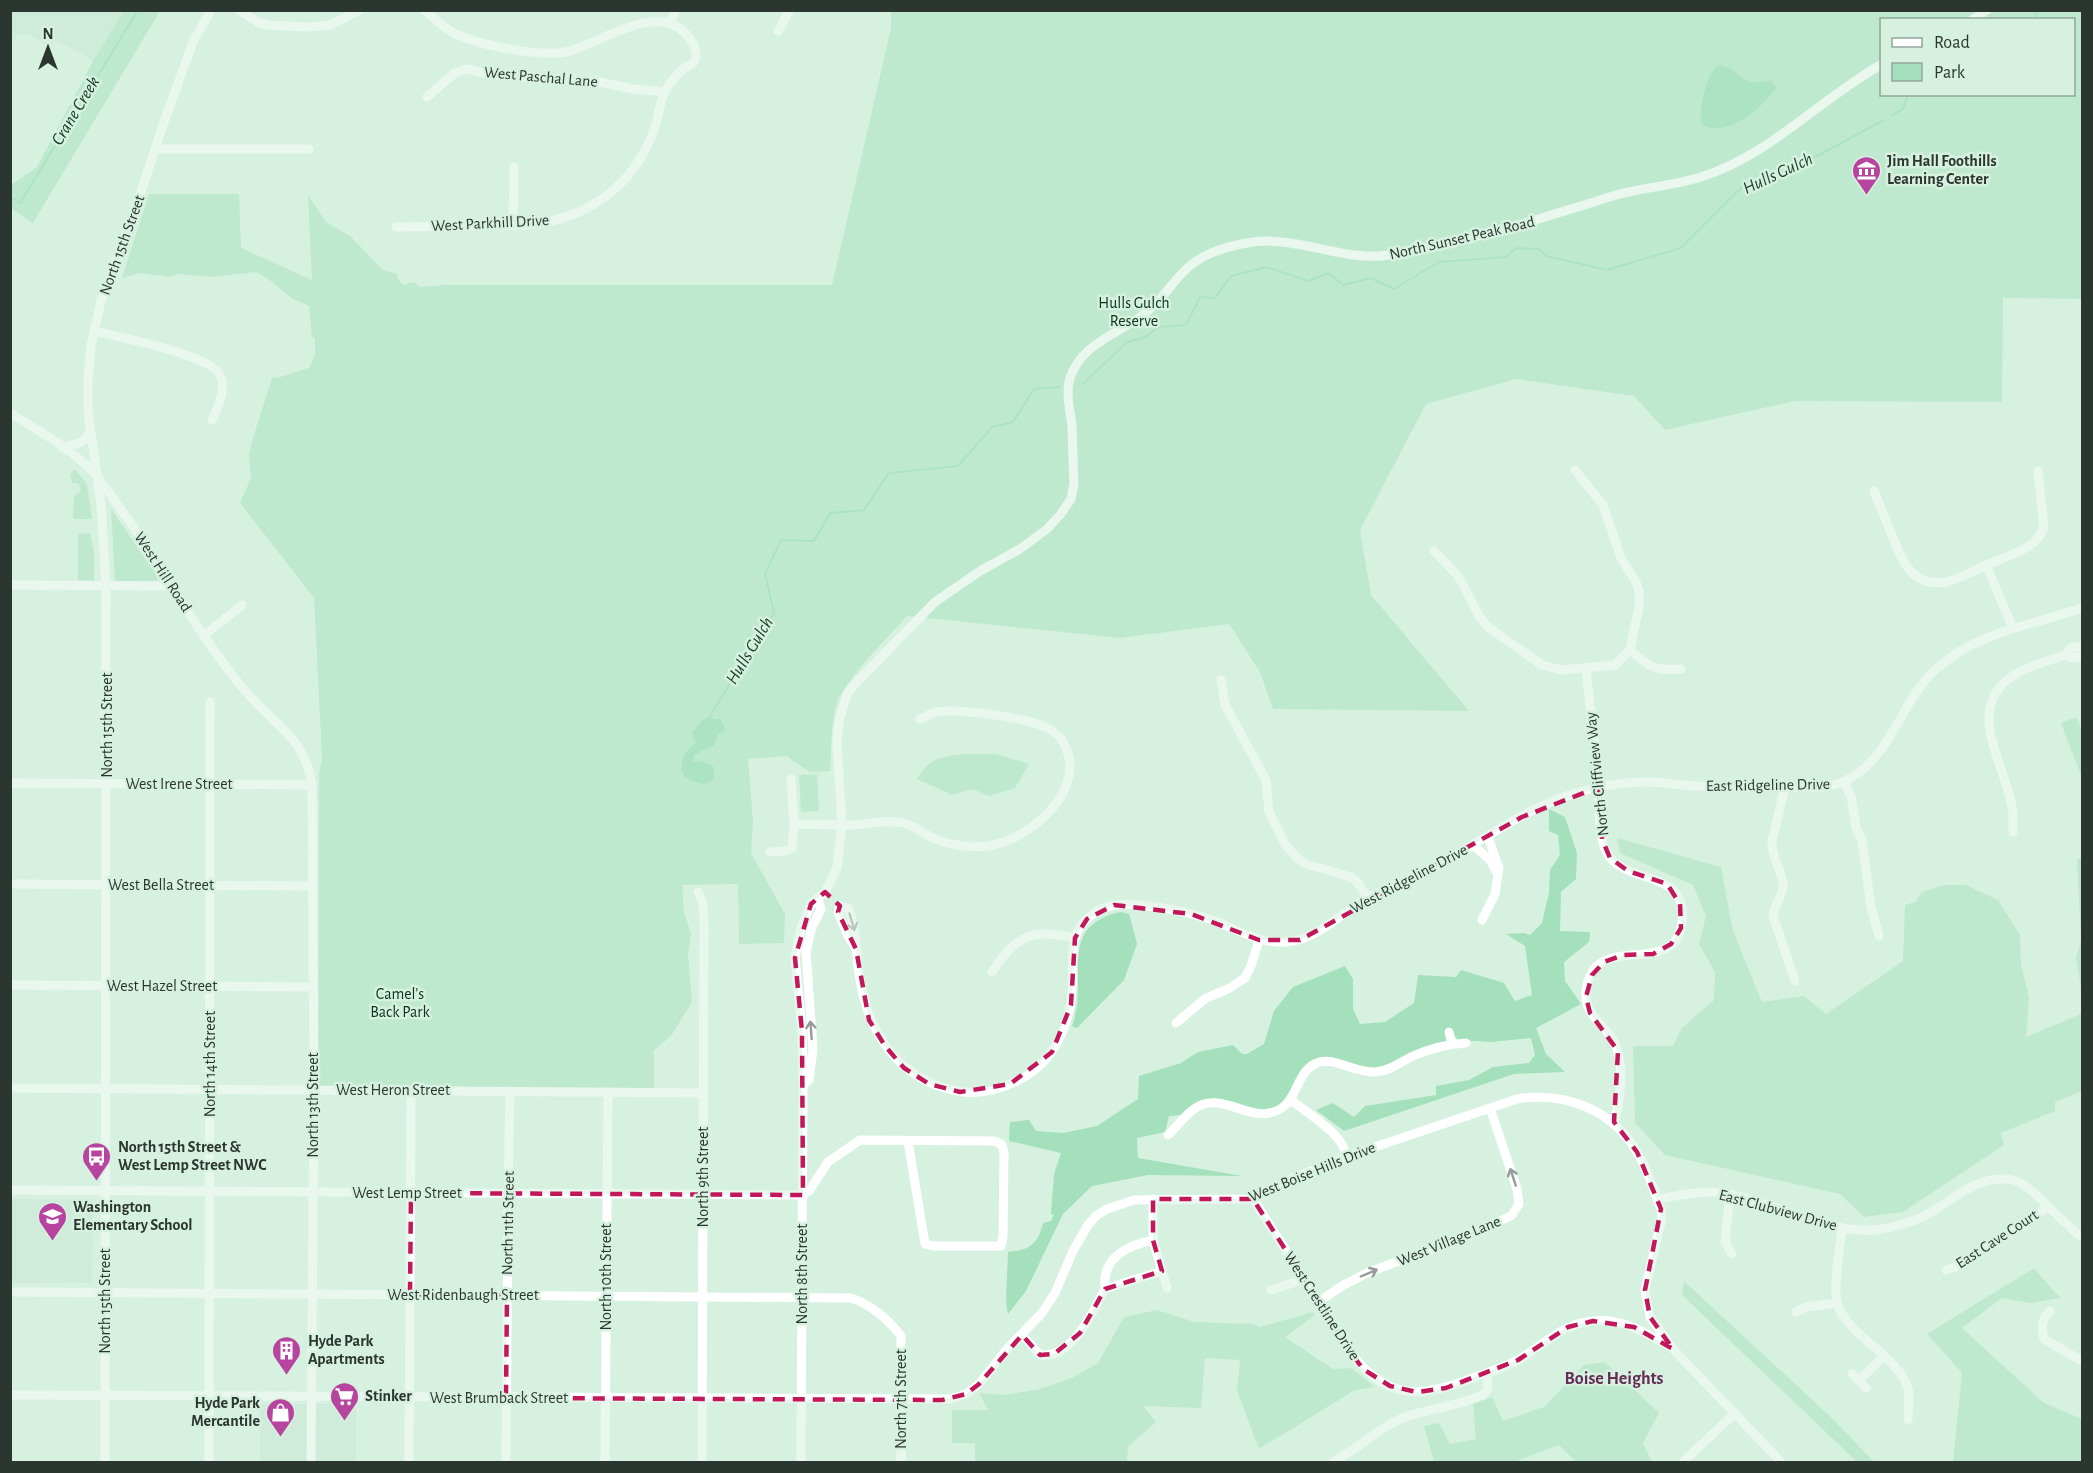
<svg xmlns="http://www.w3.org/2000/svg" width="2093" height="1473" viewBox="0 0 2093 1473" font-family="'Alegreya Sans',sans-serif">
<rect width="100%" height="100%" fill="#d7f1e0"/>
<g fill="#c5e6d2">
<path d="M10,11H124L93,61L68,46L54,41L49,47L28,34H18L12,42L11,41Z"/>
<path d="M12,1199H93L92,1283H12Z"/>
<rect x="260" y="1404" width="96" height="58"/>
</g>
<g fill="#a3e0bb" fill-rule="evenodd">
<path d="M124,11H160L33,223L11,208V185L37,167L93,61Z"/>
<path d="M891,11H2082V299L2003,298L2002,402L1795,401L1665,430L1634,396L1516,379L1426,404L1360,530L1371,595L1469,711L1273,709L1260,672L1229,624L1120,638L907,616C885,641 855,669 839,698C830,717 832,751 830,771L810,772L786,756L748,759L753,821L751,853L785,914L784,943L739,944L738,884L682,885L684,912L691,934L688,955L692,1002L671,1036L654,1050V1088L318,1086L319,773L322,758L314,598L240,503L251,478L249,454L252,441L272,378L280,377L309,368L315,355V338L312,337L309,306L293,299L268,279L256,272L213,277L177,274L170,277L139,273L122,278L149,194H239L241,248L312,280L308,195L326,222L350,236L383,270L397,274L398,279L404,285L414,282L420,287L444,285H832L891,28ZM1882,20H2074V94H1882Z"/>
<path d="M75,469L87,484L92,519H75L73,517L74,496L81,491L78,483H72L70,474Z"/>
<path d="M111,509L155,573L158,579L156,581H115Z"/>
<path d="M90,533L94,554V581L78,580V534Z"/>
<path d="M2076,717L2082,730V778L2061,723Z"/>
<path d="M964,754H996L1029,764L1015,788L989,796L973,789L952,795L917,779C930,757 941,757 964,754Z"/>
<path d="M817,774L819,811L801,812L799,775Z"/>
<path d="M1549,809L1565,817L1577,853L1576,879L1561,892L1560,931L1590,932L1589,942L1564,962L1565,981L1581,1004L1536,1028L1546,1054L1565,1072L1514,1074L1344,1131L1316,1110L1333,1103L1354,1117L1365,1106L1436,1095V1086L1469,1080L1493,1067L1529,1063L1535,1055L1531,1038L1491,1042L1458,1040L1451,1031L1445,1043C1436,1046 1427,1048 1418,1051C1404,1055 1390,1066 1375,1068C1355,1070 1337,1052 1317,1058C1292,1065 1296,1106 1269,1110C1263,1111 1256,1109 1250,1107C1221,1098 1207,1092 1183,1115L1169,1116L1165,1132L1137,1138L1138,1158L1242,1176L1148,1175L1092,1186L1063,1214L1026,1291L1008,1314C1004,1300 1008,1269 1008,1252C1030,1250 1038,1244 1043,1223L1051,1221L1054,1215L1051,1214L1054,1174L1061,1153L1009,1141L1010,1122L1029,1120L1036,1131L1063,1133L1097,1126L1138,1099L1139,1076L1181,1063L1198,1052L1233,1045L1242,1054H1247L1264,1044L1274,1011L1293,987L1345,966L1353,979V1009L1360,1024L1385,1022L1414,1003L1418,975L1456,977L1461,970L1504,983L1515,1001L1532,995L1525,946L1506,934L1524,933L1530,935L1542,923L1549,893L1550,870L1560,855L1558,835L1549,831Z"/>
<path d="M1617,838L1721,867L1733,931L1762,1002L1804,996L1826,1014L1903,961L1905,905L1915,902L1922,892L1944,885H1966L1998,900L2020,935L2021,964L2029,998L2026,1037L2081,1014L2082,1011V1091L2055,1102V1111L2001,1133L2004,1145L1903,1212L1864,1217L1840,1194L1665,1155L1635,1123L1633,1046H1673L1682,1028L1714,1000L1715,972L1699,944L1706,916L1693,885L1620,853Z"/>
<path d="M2082,858V995L2076,958L2081,940L2077,859Z"/>
<path d="M1120,912L1129,914L1137,944L1124,980L1077,1028L1072,1026C1090,979 1055,927 1120,912Z"/>
<path d="M2034,1268L2060,1298L2030,1303L2002,1298L1962,1328L2044,1403L2082,1419V1462H1953L1962,1373L1927,1334Z"/>
<path d="M1684,1281L1834,1420L1874,1462H1857L1682,1295Z"/>
<path d="M1157,1310L1194,1322L1252,1324L1260,1327L1313,1312L1315,1315L1285,1337L1333,1369L1351,1368L1375,1387L1355,1390L1259,1449L1237,1391L1240,1360L1205,1358L1201,1408L1143,1406L1156,1422L1128,1447L1127,1462H975V1443H952V1410H988L979,1393L1004,1395L1040,1389L1074,1377L1098,1363L1124,1317Z"/>
<path d="M1605,1362L1659,1413L1643,1443L1652,1462H1573L1574,1460L1559,1445L1514,1462H1434L1424,1426L1439,1423L1450,1444L1476,1439L1473,1404L1492,1397L1503,1421L1544,1407L1584,1365Z"/>
</g>
<g fill="#78d5a1">
<path d="M1719,65C1732,65 1737,77 1748,81C1757,84 1763,80 1772,81L1776,88C1762,108 1727,140 1701,124C1699,110 1706,72 1719,65Z"/>
<path d="M710,716L713,719H720L723,723L725,730L717,736L714,745L694,755V762L701,761L713,766L715,778L705,785C699,783 691,782 686,777C675,768 686,748 696,743L692,733L702,720Z"/>
</g>
<g fill="none" stroke-linecap="round" stroke-linejoin="round">
<g stroke="#78d5a1" stroke-width="2">
<path d="M2035,20L2037,10"/>
<path d="M1892,115L1903,109L1908,94"/>
<path d="M10,197L20,203L138,10"/>
<path d="M1083,384L1127,342L1146,337L1158,327L1186,325L1200,297L1215,298L1231,276L1267,267L1308,281L1329,273L1343,285L1371,278L1394,289L1439,262L1506,257L1516,248L1539,249L1546,256L1607,270L1681,248L1740,189L1819,155L1884,120"/>
<path d="M710,716L774,613L765,574L781,540L814,541L830,513L864,510L889,473L958,466L992,427L1013,422L1034,389L1059,387"/>
</g>
<g stroke="#fff" stroke-width="9">
<path d="M239,10L259,23L268,25L307,27L331,25L359,10"/>
<path d="M1972,20L1987,10"/>
<path d="M669,24L676,10"/>
<path d="M778,31L790,10"/>
<path d="M427,97L455,73L467,69L498,76L595,81L633,89L665,92"/>
<path d="M155,149H309"/>
<path d="M513,225L514,167"/>
<path d="M396,227L527,225C586,219 633,188 654,130C659,117 659,103 665,91C670,83 675,76 682,70C685,67 691,65 694,62C701,52 689,36 682,30C649,5 599,44 566,52C540,57 477,45 454,33C443,27 434,19 425,10"/>
<path d="M94,331C118,337 211,355 220,375C227,389 218,407 212,420"/>
<path d="M10,413C39,431 72,449 95,474C105,485 113,499 122,511C166,571 199,638 248,694C277,727 305,738 312,785L314,1090L311,1462"/>
<path d="M63,448C77,443 84,445 90,430"/>
<path d="M1874,491C1880,506 1886,521 1892,535C1902,561 1912,588 1947,582C1960,579 1974,571 1986,565L2013,628"/>
<path d="M1434,551L1459,577L1479,616L1488,627L1542,665L1562,670L1615,665L1630,650L1639,606V591L1636,582L1621,558L1603,505L1575,470"/>
<path d="M1986,565C2005,557 2036,550 2044,528L2038,471"/>
<path d="M10,585L173,586"/>
<path d="M203,636L242,605"/>
<path d="M2082,646L2071,648L2065,655L2073,658L2082,656"/>
<path d="M1630,650C1650,667 1654,671 1681,669"/>
<path d="M1586,668C1590,708 1595,747 1599,786C1601,807 1597,834 1607,853C1626,887 1694,867 1681,928C1670,978 1592,929 1586,992C1584,1016 1605,1023 1614,1042C1625,1064 1621,1099 1614,1122"/>
<path d="M1221,680L1225,705L1266,780L1269,812L1285,844L1296,857L1306,864L1351,877L1359,884L1367,898"/>
<path d="M791,779L794,824"/>
<path d="M1844,781L1851,796L1856,828L1862,840L1871,907L1879,936"/>
<path d="M10,783L312,785"/>
<path d="M1785,787L1772,841C1771,856 1781,869 1783,884C1784,895 1774,904 1773,916L1795,981"/>
<path d="M2013,832C2013,826 2013,819 2013,813C2008,765 1957,704 2021,671C2035,664 2051,660 2065,655"/>
<path d="M1473,845L1490,860L1496,871"/>
<path d="M770,852L786,851L792,848L794,824C814,824 834,825 853,825C870,824 887,819 903,823C915,826 924,834 936,839C953,846 975,849 993,845C1033,837 1088,788 1064,744C1062,739 1057,734 1052,731C1035,718 958,708 937,712C931,713 925,717 920,719"/>
<path d="M10,884L312,886"/>
<path d="M698,892L702,900L704,917L702,1462"/>
<path d="M1482,920L1495,894L1499,868L1488,837"/>
<path d="M856,949L848,936L838,912L840,906L848,908C858,931 855,955 860,979C869,1034 899,1080 957,1091C978,1095 1000,1090 1019,1080C1054,1062 1070,1026 1072,988C1073,972 1071,955 1075,939C1079,921 1097,908 1115,905C1140,901 1194,913 1218,922C1240,931 1261,944 1286,942C1320,939 1341,912 1369,897C1391,886 1414,878 1435,867C1479,843 1521,811 1569,795C1594,787 1622,782 1648,782C1664,782 1680,785 1696,786C1723,787 1749,786 1776,787C1797,787 1820,790 1840,783C1891,763 1898,704 1936,669C1977,632 2032,625 2082,608"/>
<path d="M992,972C1017,935 1031,928 1075,938"/>
<path d="M10,985L313,987"/>
<path d="M1176,1023L1206,998L1228,989L1245,978L1251,966L1259,940"/>
<path d="M1449,1032L1452,1044"/>
<path d="M803,1085L809,1080L813,1049L806,952L811,930L821,909L818,899"/>
<path d="M10,1088L704,1093"/>
<path d="M1291,1100C1306,1112 1347,1137 1346,1157"/>
<path d="M1168,1135C1177,1127 1184,1116 1194,1109C1220,1090 1246,1121 1273,1112C1299,1105 1294,1072 1317,1063C1333,1056 1355,1073 1375,1072C1390,1071 1400,1062 1413,1056C1429,1049 1448,1044 1466,1043"/>
<path d="M10,1190L803,1195"/>
<path d="M1730,1194L1725,1242L1732,1254"/>
<path d="M803,1195L809,1191L828,1162L860,1140L995,1141L1002,1145L1004,1152L1003,1237L1001,1246H933L925,1244L908,1141"/>
<path d="M1153,1199V1240L1167,1288"/>
<path d="M1253,1199L1352,1354C1388,1402 1422,1397 1473,1378C1489,1372 1506,1367 1520,1359C1544,1344 1563,1324 1592,1321C1622,1318 1644,1332 1669,1346"/>
<path d="M1657,1199C1684,1195 1702,1189 1729,1194C1774,1203 1829,1234 1874,1230C1891,1228 1907,1224 1922,1217C1952,1202 1977,1173 2013,1180C2033,1185 2062,1224 2082,1237"/>
<path d="M1842,1228C1840,1248 1833,1284 1837,1302C1844,1334 1899,1356 1908,1388C1910,1398 1908,1410 1908,1420"/>
<path d="M1946,1270L1963,1264L1986,1246L2023,1226L2047,1207"/>
<path d="M1105,1289L1162,1271"/>
<path d="M1271,1290L1305,1279"/>
<path d="M10,1292L851,1298C871,1305 888,1319 901,1336V1462"/>
<path d="M1318,1302L1342,1286L1369,1272L1454,1241L1511,1216L1519,1204L1517,1189L1490,1108"/>
<path d="M2050,1311C2041,1320 2041,1326 2044,1339L2082,1361"/>
<path d="M1796,1312L1806,1307L1837,1303"/>
<path d="M1022,1335L1040,1355C1073,1359 1092,1312 1105,1289C1101,1258 1128,1245 1153,1240"/>
<path d="M1852,1374L1866,1388"/>
<path d="M1859,1380L1883,1357"/>
<path d="M10,1395L951,1399L966,1394L979,1384L1007,1349L1042,1313L1055,1293L1073,1251L1088,1225L1096,1216L1107,1209L1134,1200L1253,1199L1294,1178L1354,1154L1517,1099C1565,1091 1614,1110 1638,1154C1648,1171 1654,1190 1661,1209L1662,1218L1645,1290L1650,1317L1673,1349L1781,1462"/>
<path d="M105,1462L106,585L101,505L88,411V380L91,346L101,301L140,195L163,125L193,42L211,10"/>
<path d="M209,1462L210,702"/>
<path d="M409,1462L411,1091"/>
<path d="M506,1462L508,1194L510,1091"/>
<path d="M605,1462L608,1092"/>
<path d="M801,1462L803,1085L802,1031L795,958L801,928L811,904L825,892L837,868L842,824L837,744L839,721L848,692L859,680L935,602L980,571L1020,549L1047,529L1060,515L1071,499L1074,484C1073,466 1073,447 1072,428C1071,413 1065,393 1070,378C1082,341 1123,333 1149,310C1165,297 1175,277 1191,265C1207,252 1233,245 1253,242C1299,236 1343,262 1389,255C1467,243 1542,218 1616,195C1644,187 1673,186 1701,177C1770,155 1819,100 1882,64"/>
<path d="M1333,1462C1358,1449 1381,1425 1408,1416C1432,1408 1461,1406 1484,1394L1488,1389L1487,1373"/>
<path d="M1683,1462L1735,1413"/>
</g>
</g>
<defs><path id="oneway-shaft" d="M-6 0H5M1.5-3L5.5 0L1.5 3" fill="none" stroke-width="1.6" stroke-linecap="round" stroke-linejoin="round" transform="scale(1.5)"/></defs>
<g stroke="#969a98">
<use href="#oneway-shaft" transform="translate(852 922) rotate(73)"/>
<use href="#oneway-shaft" transform="translate(811 1030) rotate(-94)"/>
<use href="#oneway-shaft" transform="translate(1513 1177) rotate(-108)"/>
<use href="#oneway-shaft" transform="translate(1369 1273) rotate(-23)"/>
</g>
<path d="M0 0H2093V1473H0ZM1599,787L1602,839L1610,858L1628,871L1667,884L1680,904L1681,928L1671,944L1653,954L1623,955L1604,962L1592,975L1586,997L1590,1013L1618,1051L1614,1122L1637,1152L1661,1209L1645,1290L1650,1317L1673,1349L1634,1327L1593,1321L1568,1327L1518,1360L1446,1388L1417,1392L1390,1386L1363,1369L1352,1354L1253,1199H1153V1240L1162,1271L1105,1289L1080,1333L1054,1354L1040,1355L1022,1335L979,1384L966,1394L942,1400L506,1398L507,1295H410L411,1193L803,1195L802,1031L795,958L811,904L825,892L840,906L838,912L856,949L869,1020L885,1046L904,1068L929,1084L960,1092L1010,1084L1052,1052L1071,1005L1075,938L1087,919L1114,905L1191,914L1259,940H1300L1522,817Z" fill="#d7f1e0" fill-opacity=".55" fill-rule="evenodd"/>
<path fill="none" stroke="#c2185b" stroke-width="4.5" stroke-dasharray="12 8" stroke-linejoin="round" d="M1599,787L1602,839L1610,858L1628,871L1667,884L1680,904L1681,928L1671,944L1653,954L1623,955L1604,962L1592,975L1586,997L1590,1013L1618,1051L1614,1122L1637,1152L1661,1209L1645,1290L1650,1317L1673,1349L1634,1327L1593,1321L1568,1327L1518,1360L1446,1388L1417,1392L1390,1386L1363,1369L1352,1354L1253,1199H1153V1240L1162,1271L1105,1289L1080,1333L1054,1354L1040,1355L1022,1335L979,1384L966,1394L942,1400L506,1398L507,1295H410L411,1193L803,1195L802,1031L795,958L811,904L825,892L840,906L838,912L856,949L869,1020L885,1046L904,1068L929,1084L960,1092L1010,1084L1052,1052L1071,1005L1075,938L1087,919L1114,905L1191,914L1259,940H1300L1522,817Z"/>
<defs>
<symbol id="museum-pin" viewBox="-11 -11 22 30"><path d="M0 17L-7.5 6A9.5 9.5 0 1 1 7.5 6Z" fill="#b7449e" stroke="#d7f1e0"/><path d="M0-6L6-3V-2H-6V-3ZM-5-1h2V3h-2ZM-1-1h2V3h-2ZM3-1h2V3H3ZM-6 4H6V6H-6Z" fill="#fff"/></symbol>
<symbol id="bus-pin" viewBox="-11 -11 22 30"><path d="M0 17L-7.5 6A9.5 9.5 0 1 1 7.5 6Z" fill="#b7449e" stroke="#d7f1e0"/><path d="M-5-6H5V4H4V6H2V4H-2V6H-4V4H-5ZM-3.5-4V0h7V-4ZM-3.5 1.2v1.5H-2V1.2ZM2 1.2v1.5H3.5V1.2Z" fill="#fff"/></symbol>
<symbol id="school-pin" viewBox="-11 -11 22 30"><path d="M0 17L-7.5 6A9.5 9.5 0 1 1 7.5 6Z" fill="#b7449e" stroke="#d7f1e0"/><path d="M0-5L7-2L0 1L-7-2ZM-4 1L0 2.5L4 1V4Q0 6-4 4Z" fill="#fff"/></symbol>
<symbol id="building-pin" viewBox="-11 -11 22 30"><path d="M0 17L-7.5 6A9.5 9.5 0 1 1 7.5 6Z" fill="#b7449e" stroke="#d7f1e0"/><path d="M-4-6H4V6H1V3H-1V6H-4ZM-2.5-4.3h1.7v1.8h-1.7ZM.8-4.3h1.7v1.8H.8ZM-2.5-1h1.7V.8h-1.7ZM.8-1h1.7V.8H.8Z" fill="#fff"/></symbol>
<symbol id="supermarket-pin" viewBox="-11 -11 22 30"><path d="M0 17L-7.5 6A9.5 9.5 0 1 1 7.5 6Z" fill="#b7449e" stroke="#d7f1e0"/><path d="M-6-5.5h2.5l.6 2H6L4.5 2H-2.5L-4.4-4H-6ZM-1.5 3.2a1.3 1.3 0 1 0 .1 0ZM3 3.2a1.3 1.3 0 1 0 .1 0Z" fill="#fff"/></symbol>
<symbol id="shop-pin" viewBox="-11 -11 22 30"><path d="M0 17L-7.5 6A9.5 9.5 0 1 1 7.5 6Z" fill="#b7449e" stroke="#d7f1e0"/><path d="M-5-2.5h2.3a2.7 3.5 0 0 1 5.4 0H5L5.5 6h-11ZM-1.5-2.5h3a1.5 2.3 0 0 0-3 0Z" fill="#fff"/></symbol>
</defs>
<g fill-rule="evenodd">
<use href="#museum-pin" x="1850" y="154" width="33" height="45"/>
<use href="#bus-pin" x="80" y="1140" width="33" height="45"/>
<use href="#school-pin" x="36" y="1200" width="33" height="45"/>
<use href="#building-pin" x="270" y="1334" width="33" height="45"/>
<use href="#supermarket-pin" x="328" y="1380" width="33" height="45"/>
<use href="#shop-pin" x="264" y="1396" width="33" height="45"/>
</g>
<g text-anchor="middle" dominant-baseline="central" stroke-width="5" stroke-linejoin="round" paint-order="stroke">
<g font-size="16" fill="#2c3630" stroke="#d7f1e0">
<text transform="translate(541 77) rotate(5)">West Paschal Lane</text>
<text transform="translate(490 223) rotate(-3)">West Parkhill Drive</text>
<text transform="translate(1462 238) rotate(-13)">North Sunset Peak Road</text>
<text transform="translate(122 245) rotate(-70)">North 15th Street</text>
<text transform="translate(163 572) rotate(57)">West Hill Road</text>
<text transform="translate(107 725) rotate(-90)">North 15th Street</text>
<text transform="translate(1597 774) rotate(-96)">North Cliffview Way</text>
<text x="179" y="784">West Irene Street</text>
<text transform="translate(1768 785) rotate(-1)">East Ridgeline Drive</text>
<text transform="translate(1409 879) rotate(-28)">West Ridgeline Drive</text>
<text x="161" y="885">West Bella Street</text>
<text x="162" y="986">West Hazel Street</text>
<text transform="translate(210 1064) rotate(-90)">North 14th Street</text>
<text x="393" y="1090">West Heron Street</text>
<text transform="translate(313 1105) rotate(-90)">North 13th Street</text>
<text transform="translate(1312 1172) rotate(-22)">West Boise Hills Drive</text>
<text transform="translate(703 1177) rotate(-90)">North 9th Street</text>
<text x="407" y="1193">West Lemp Street</text>
<text transform="translate(1778 1210) rotate(15)">East Clubview Drive</text>
<text transform="translate(508 1223) rotate(-89)">North 11th Street</text>
<text transform="translate(1997 1239) rotate(-33)">East Cave Court</text>
<text transform="translate(1449 1241) rotate(-22)">West Village Lane</text>
<text transform="translate(802 1274) rotate(-90)">North 8th Street</text>
<text transform="translate(606 1277) rotate(-90)">North 10th Street</text>
<text x="463" y="1295">West Ridenbaugh Street</text>
<text transform="translate(105 1301) rotate(-90)">North 15th Street</text>
<text transform="translate(1322 1306) rotate(57)">West Crestline Drive</text>
<text x="499" y="1398">West Brumback Street</text>
<text transform="translate(901 1399) rotate(-90)">North 7th Street</text>
</g>
<g font-size="16" font-weight="bold" fill="#2c3630" stroke="#d7f1e0" text-anchor="start">
<text x="1887" y="161">Jim Hall Foothills<tspan x="1887" dy="18">Learning Center</tspan></text>
<text x="118" y="1147">North 15th Street &amp;<tspan x="118" dy="18">West Lemp Street NWC</tspan></text>
<text x="73" y="1207">Washington<tspan x="73" dy="18">Elementary School</tspan></text>
<text x="308" y="1341">Hyde Park<tspan x="308" dy="18">Apartments</tspan></text>
<text x="365" y="1396">Stinker</text>
<text x="260" y="1403" text-anchor="end">Hyde Park<tspan x="260" dy="18">Mercantile</tspan></text>
</g>
<g font-size="16" fill="#09331e" stroke="#d7f1e0">
<text x="1134" y="303">Hulls Gulch<tspan x="1134" dy="18">Reserve</tspan></text>
<text x="400" y="994">Camel's<tspan x="400" dy="18">Back Park</tspan></text>
</g>
<g font-size="18" font-style="italic" fill="#19402b" stroke="#d7f1e0">
<text transform="translate(76 111) rotate(-59)">Crane Creek</text>
<text transform="translate(1778 174) rotate(-25)">Hulls Gulch</text>
<text transform="translate(750 651) rotate(-59)">Hulls Gulch</text>
</g>
<g font-size="18" font-weight="bold" fill="#642c57" stroke="#d7f1e0">
<text x="1614" y="1379">Boise Heights</text>
</g>
</g>
<rect width="2093" height="1473" fill="none" stroke="#2c3630" stroke-width="24"/>
<rect x="1880" y="18" width="195" height="78" fill="#d7f1e0" stroke="#93a69a" stroke-width="1.5"/>
<rect x="1892" y="38" width="30" height="9" fill="#ffffff" stroke="#93a69a" stroke-width="1.5"/>
<text x="1934" y="48" font-size="18" fill="#2c3630">Road</text>
<rect x="1892" y="63" width="30" height="18" fill="#a3e0bb" stroke="#93a69a" stroke-width="1.5"/>
<text x="1934" y="78" font-size="18" fill="#2c3630">Park</text>
<g transform="translate(48 48)" stroke="#d7f1e0" stroke-width="4.5" paint-order="stroke">
<path d="M0-4.5L10 22L0 15L-10 22Z" fill="#2c3630"/>
<text y="-9" font-size="16" font-weight="bold" text-anchor="middle" fill="#2c3630">N</text>
</g>
</svg>
